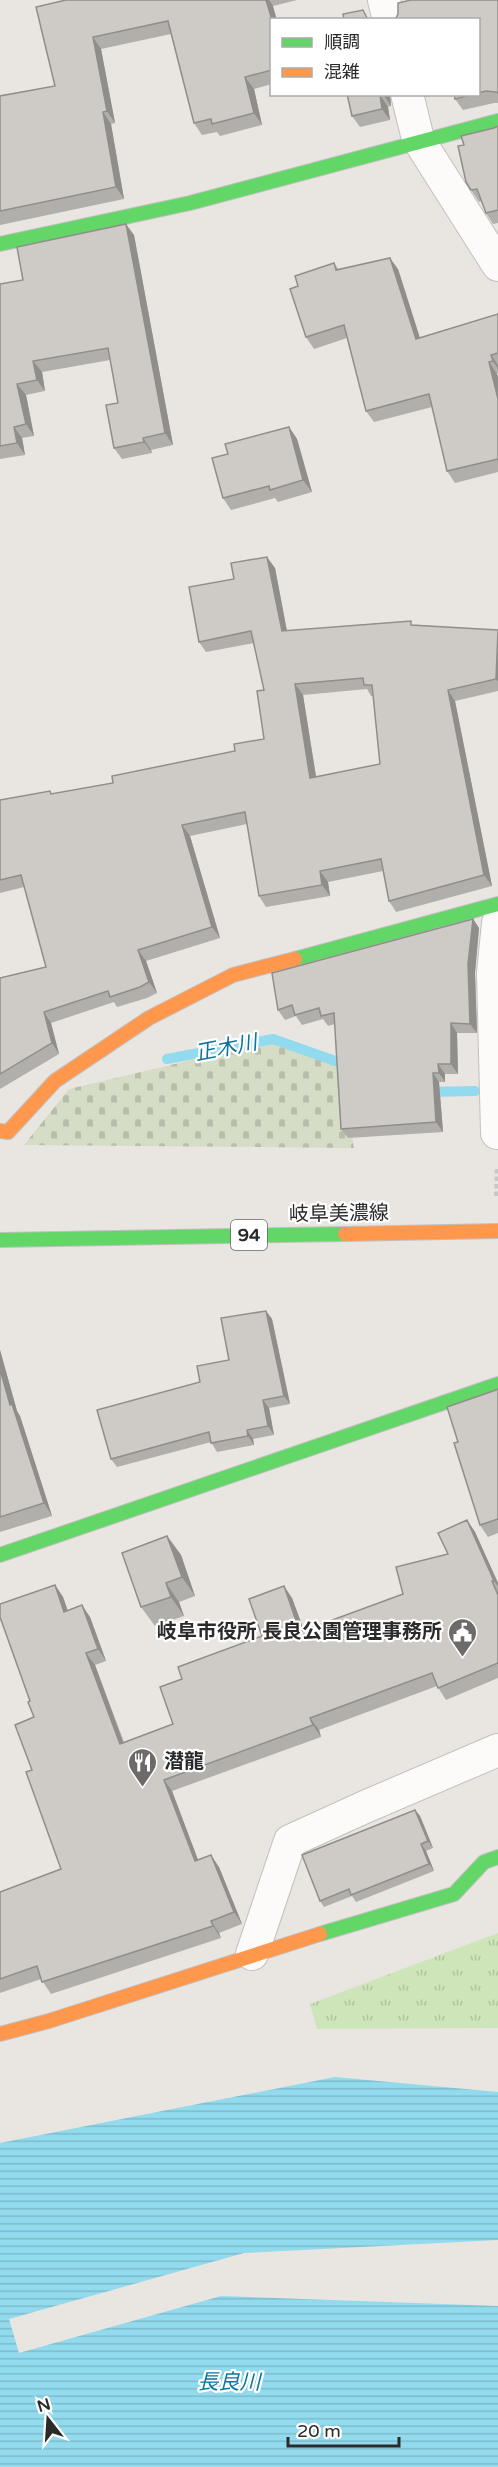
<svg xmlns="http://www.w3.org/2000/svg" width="498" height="2467" viewBox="0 0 498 2467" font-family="'Varela Round','Noto Sans JP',sans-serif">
<defs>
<pattern id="grass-tufts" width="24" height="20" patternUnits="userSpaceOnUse" patternTransform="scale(1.5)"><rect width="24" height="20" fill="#cde5b8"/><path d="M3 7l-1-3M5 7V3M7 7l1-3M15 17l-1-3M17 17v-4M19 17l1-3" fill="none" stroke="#b0c59e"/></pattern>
<pattern id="cemetery-stones" width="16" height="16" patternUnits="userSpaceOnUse" patternTransform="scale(1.5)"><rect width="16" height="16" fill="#d6ddc7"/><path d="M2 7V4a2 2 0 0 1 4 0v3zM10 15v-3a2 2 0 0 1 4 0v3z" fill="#b8beab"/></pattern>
<pattern id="water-rules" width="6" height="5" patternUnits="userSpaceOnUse" patternTransform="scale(1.5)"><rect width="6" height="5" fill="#92daed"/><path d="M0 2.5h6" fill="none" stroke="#7ebbcb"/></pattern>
</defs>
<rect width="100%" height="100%" fill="#e9e5e0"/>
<path fill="url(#grass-tufts)" d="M498,1933V2028L317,2029L310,2004Z"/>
<path fill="url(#cemetery-stones)" d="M272,1041L340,1065L354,1148L24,1145L69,1089Z"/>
<path fill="url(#water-rules)" d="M335,2077L498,2092V2240L244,2253L9,2319L19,2353L221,2296L498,2306V2467H0V2143Z"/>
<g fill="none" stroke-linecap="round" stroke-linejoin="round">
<g stroke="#92daed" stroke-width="10">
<path d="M167,1059L273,1039L341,1063L351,1064"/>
<path d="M428,1092L475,1091"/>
</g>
<defs>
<g id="street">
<path d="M384,0L389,20"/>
<path d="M407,94L418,139L498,265"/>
<path d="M497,1133L493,973L498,923"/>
<path d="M252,1954L290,1841L367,1806L498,1750"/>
</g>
<g id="fast">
<path d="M0,244L190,203L498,121"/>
<path d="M295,959L498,904"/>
<path d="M0,1240L345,1234"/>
<path d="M0,1555L498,1384"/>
<path d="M320,1934L454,1894L484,1862L498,1857"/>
</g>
<g id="slow">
<path d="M0,1131L8,1132L55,1081L149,1018L233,975L295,959"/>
<path d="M345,1234L498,1231"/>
<path d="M0,2034L49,2021L320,1934"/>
</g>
</defs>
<use href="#street" stroke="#c2c1c2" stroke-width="34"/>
<use href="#fast" stroke="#c2c1c2" stroke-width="16"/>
<use href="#slow" stroke="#c2c1c2" stroke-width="16"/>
<path stroke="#c8c7c7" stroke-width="4" stroke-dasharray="4.5 3" stroke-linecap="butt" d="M496,1196L497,1167"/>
<use href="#street" stroke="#fcfbfa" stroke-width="32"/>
<use href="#fast" stroke="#63d668" stroke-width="14"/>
<use href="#slow" stroke="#ff974d" stroke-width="14"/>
</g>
<g fill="#b1afab" fill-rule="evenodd">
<path d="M66,0H297L273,6L272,20V84L254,89L262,125L220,136L217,132L202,135L194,123L171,34L101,49L115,123L111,124L124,199L0,225V95L55,86Z"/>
<path d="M498,0V103H494L463,110L455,99L454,94H478V20Z"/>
<path d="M347,94H390L391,106L388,107L390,120L360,127L352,116Z"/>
<path d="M424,94H439L426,97Z"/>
<path d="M498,126V223L493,224L486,213L481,201L479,202L466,182L464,145Z"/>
<path d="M134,235L173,445L151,450L152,453L122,459L114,448L118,403L110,360L42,372L45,391L26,395L34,436L22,438L25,455L0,459V284L23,280Z"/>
<path d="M334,263L339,270L398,269L420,338L498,314V373L497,374L498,377V472L455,483L447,471L432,407L374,422L366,411L347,338L314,349L306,337L298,286Z"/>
<path d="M289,427L297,439L312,492L278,502L275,498L231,510L223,498L228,454Z"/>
<path d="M275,568L287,631L413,625L498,630V691L455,701L492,886L396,912L389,901L383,871L328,882L330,896L266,907L259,896L247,824L190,836L220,938L146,961L157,993L147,998L117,1007L114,1002L51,1023L59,1054L0,1089V978L46,967L24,887L0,893V800L50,791L52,794L113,783L235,751L264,739V690L254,643L206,652L199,642L234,579ZM367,689L371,696H373L380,764L316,777L303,695Z"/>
<path d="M473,919L479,928L475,973L477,1033H457L458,1074H445V1082H439L443,1132L348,1138L341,1129L335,1024L328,1026L323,1019L302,1025L296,1016L285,1020L278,1010Z"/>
<path d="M266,1311L272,1319L290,1404L269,1408L274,1435L253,1439L254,1445L217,1452L211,1442L117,1467L111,1459L200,1382L229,1360Z"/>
<path d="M0,1350L17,1411L20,1416L52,1516L0,1532Z"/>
<path d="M498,1389V1533L488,1537L480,1525L458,1442Z"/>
<path d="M467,1520L475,1532L498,1583V1678L446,1700L437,1686L319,1730L321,1737L172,1791L198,1860L219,1867L242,1924L219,1933L221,1938L51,1994L41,1979L0,1993V1892L61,1869L32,1770L34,1717L30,1701L55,1585L63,1597L68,1611L90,1617L106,1661L95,1665L124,1742L173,1724L182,1679L262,1636L292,1598L304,1631L403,1594L448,1554Z"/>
<path d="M167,1536L181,1555L195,1596L179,1602L184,1616L155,1626L141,1607Z"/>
<path d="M415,1810L420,1816L433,1848L426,1851L434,1871L356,1902L352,1896L324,1907L320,1901Z"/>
</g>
<g fill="#908e8b">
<path d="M266,0H269L273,6L277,20H272Z"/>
<path d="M93,37L101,49L115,123L107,111Z"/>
<path d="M245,77L254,89L262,125L254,113Z"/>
<path d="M383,94H390L391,106Z"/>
<path d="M380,95L388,107L390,120L382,109Z"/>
<path d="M103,112L111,124L124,199L116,187Z"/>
<path d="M126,224L134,235L173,445L165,433Z"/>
<path d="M390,258L398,269L424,351L416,339Z"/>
<path d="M491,355L498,365V369L493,361Z"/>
<path d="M33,361L42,372L45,391L37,380Z"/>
<path d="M489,362L497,374L498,377V399Z"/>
<path d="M17,384L26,395L34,436L26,424Z"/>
<path d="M14,427L22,438L25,455L17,443Z"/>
<path d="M289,427L297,439L312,492L303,480Z"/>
<path d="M143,438L151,450L152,453L144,442Z"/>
<path d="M267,557L275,568L289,642L282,631Z"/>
<path d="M498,643V682L496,679Z"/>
<path d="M295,684L303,695L318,789L310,778Z"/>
<path d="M448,690L455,701L492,886L484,875Z"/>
<path d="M182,825L190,836L220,938L212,927Z"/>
<path d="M320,871L328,882L330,896L322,885Z"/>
<path d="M473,919L479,928L475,973L477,1033L470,1024L468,964Z"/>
<path d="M138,950L146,961L157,993L149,982Z"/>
<path d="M44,1012L51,1023L59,1054L52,1043Z"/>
<path d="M451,1023L457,1033L458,1074L451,1064Z"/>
<path d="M438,1064L445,1074V1082L439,1073Z"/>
<path d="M433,1073L439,1082L443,1132L436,1122Z"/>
<path d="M266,1311L272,1319L290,1404L284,1396Z"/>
<path d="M0,1350L17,1411L20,1416L52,1516L44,1503L10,1405L0,1369Z"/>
<path d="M263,1400L269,1408L274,1435L268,1426Z"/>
<path d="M247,1430L253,1439L254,1445L248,1436Z"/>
<path d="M467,1520L475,1532L498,1583V1586L494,1581Z"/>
<path d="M167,1536L181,1555L195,1596L182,1577Z"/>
<path d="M166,1583L179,1602L184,1616L171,1597Z"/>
<path d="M55,1585L63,1597L72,1624L64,1612Z"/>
<path d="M284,1586L292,1598L309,1644L300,1632Z"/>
<path d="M82,1605L90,1617L106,1661L98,1649Z"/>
<path d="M86,1653L95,1665L128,1756L120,1744Z"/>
<path d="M310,1718L319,1730L321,1737L313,1725Z"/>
<path d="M164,1780L172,1791L203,1873L195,1861Z"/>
<path d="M415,1810L420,1816L433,1848L428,1841Z"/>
<path d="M421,1844L426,1851L434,1871L429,1864Z"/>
<path d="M211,1855L219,1867L242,1924L234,1912Z"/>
<path d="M211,1921L219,1933L221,1938L213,1926Z"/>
</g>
<g fill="#cecbc7" stroke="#908e8b" stroke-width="1.5" fill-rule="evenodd">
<path d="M66,0H266L272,20V70L245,77L254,113L212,124L211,119L194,123L168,21L93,37L107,111L103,112L116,187L0,211V96L55,86L36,7Z"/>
<path d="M411,0H498V93L496,92L486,91L478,93V20H395L398,14V3Z"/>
<path d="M363,10L368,20H344L343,14Z"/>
<path d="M347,94H383L380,95L382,109L352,116Z"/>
<path d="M454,94H473L455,99Z"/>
<path d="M498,126V210L486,213L477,189L471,190L466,182L458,146L464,145L461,136L494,128Z"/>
<path d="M126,224L165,433L143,438L144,442L114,448L106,405L118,403L108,348L33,361L37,380L17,384L26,424L14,427L17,443L0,446V284L23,280L17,247Z"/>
<path d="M390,258L416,339L498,314V353L491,355L493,361L489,362L498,399V459L447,471L429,394L366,411L344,325L306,337L290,289L298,286L295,276L334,263L336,270Z"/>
<path d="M289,427L303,480L270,490L269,486L223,498L212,458L228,454L225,444Z"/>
<path d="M267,557L282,631L411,621V625L498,630L496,679L448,690L484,875L389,901L381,859L320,871L322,885L259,896L245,812L182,825L212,927L138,950L149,982L140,987L110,997L108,991L44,1012L52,1043L0,1074V978L46,967L21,875L0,880V800L50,791L51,794L113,783L112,776L235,751L234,744L264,739L257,691L264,690L251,631L199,642L189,587L234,579L231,563ZM363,678L364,685H372L380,764L310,778L295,684Z"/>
<path d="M473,919L468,964L470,1024L451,1023V1064H438L439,1073H433L436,1122L341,1129L334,1013L321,1016L319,1008L295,1015L292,1005L278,1010L272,973Z"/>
<path d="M266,1311L284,1396L263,1400L268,1426L247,1430L248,1436L211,1443L209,1432L111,1459L97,1410L200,1382L197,1366L229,1360L221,1318Z"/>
<path d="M0,1369L10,1405L12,1404L44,1503L0,1517Z"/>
<path d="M498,1389V1519L480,1525L454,1443L458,1442L447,1407L496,1390Z"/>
<path d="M467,1520L494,1581H492L498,1595V1663L438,1688L432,1673L310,1718L313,1725L164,1780L195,1861L211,1855L234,1912L211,1921L213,1926L42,1982L37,1966L0,1979V1892L61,1869L26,1772L32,1770L15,1725L34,1717L28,1702L30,1701L0,1617V1604L55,1585L64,1612L82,1605L98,1649L86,1653L120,1744L173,1724L160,1687L182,1679L178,1667L262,1636L249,1599L284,1586L300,1632L403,1594L396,1567L448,1554L438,1533Z"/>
<path d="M167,1536L182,1577L166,1583L171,1597L141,1607L122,1553Z"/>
<path d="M415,1810L428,1841L421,1844L429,1864L351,1895L349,1889L320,1901L302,1855Z"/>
</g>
<defs>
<symbol id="civic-pin" viewBox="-11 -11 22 30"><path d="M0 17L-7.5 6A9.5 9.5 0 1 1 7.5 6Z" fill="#6d6b6a" stroke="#fff"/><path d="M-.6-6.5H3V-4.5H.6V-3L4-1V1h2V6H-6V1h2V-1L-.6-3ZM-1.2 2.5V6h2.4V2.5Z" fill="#fff"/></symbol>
<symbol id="restaurant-pin" viewBox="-11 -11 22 30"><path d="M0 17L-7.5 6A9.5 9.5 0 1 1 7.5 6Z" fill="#6d6b6a" stroke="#fff"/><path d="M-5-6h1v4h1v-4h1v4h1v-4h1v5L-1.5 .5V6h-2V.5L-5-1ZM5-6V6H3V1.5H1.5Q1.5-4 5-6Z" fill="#fff"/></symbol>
</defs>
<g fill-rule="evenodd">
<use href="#civic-pin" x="446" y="1616" width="33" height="45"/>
<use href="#restaurant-pin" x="126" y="1746" width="33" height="45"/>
</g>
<g text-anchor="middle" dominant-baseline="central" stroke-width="4.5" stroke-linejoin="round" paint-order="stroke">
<rect fill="#fff" stroke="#6a6a6a" stroke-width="1.5" x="231" y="1220" width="36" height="30" rx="4.5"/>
<g font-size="18" font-weight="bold" fill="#2a2a2a">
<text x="249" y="1235">94</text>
</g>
<g font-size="20" fill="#2a2a2a" stroke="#fff">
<text transform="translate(339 1214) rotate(-1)">岐阜美濃線</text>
</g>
<g font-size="20" font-weight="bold" fill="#2a2a2a" stroke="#fff" text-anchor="end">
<text x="442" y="1632">岐阜市役所 長良公園管理事務所</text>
<text x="164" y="1762" text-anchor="start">潜龍</text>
</g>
<g font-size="21" font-style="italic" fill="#0a759f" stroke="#fff">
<text transform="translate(226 1048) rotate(-11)">正木川</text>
<text x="229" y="2382">長良川</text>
</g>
</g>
<rect x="270" y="18" width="210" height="78" fill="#ffffff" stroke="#aaaaaa" stroke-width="1.5"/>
<rect x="282" y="38" width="30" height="9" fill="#63d668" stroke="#aaaaaa" stroke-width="1.5"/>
<text x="324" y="48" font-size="18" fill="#2a2a2a">順調</text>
<rect x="282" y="68" width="30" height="9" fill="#ff974d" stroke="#aaaaaa" stroke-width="1.5"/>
<text x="324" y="78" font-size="18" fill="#2a2a2a">混雑</text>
<g transform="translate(48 2419) rotate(343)" stroke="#ffffff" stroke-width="4.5" paint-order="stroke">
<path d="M0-4.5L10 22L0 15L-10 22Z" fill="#2a2a2a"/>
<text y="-9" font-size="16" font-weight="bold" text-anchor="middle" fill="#2a2a2a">N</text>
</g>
<path d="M288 2437v9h111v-9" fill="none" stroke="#2a2a2a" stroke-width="3"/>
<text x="297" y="2437" font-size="18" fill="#2a2a2a" stroke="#ffffff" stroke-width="4.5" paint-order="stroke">20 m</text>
</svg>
